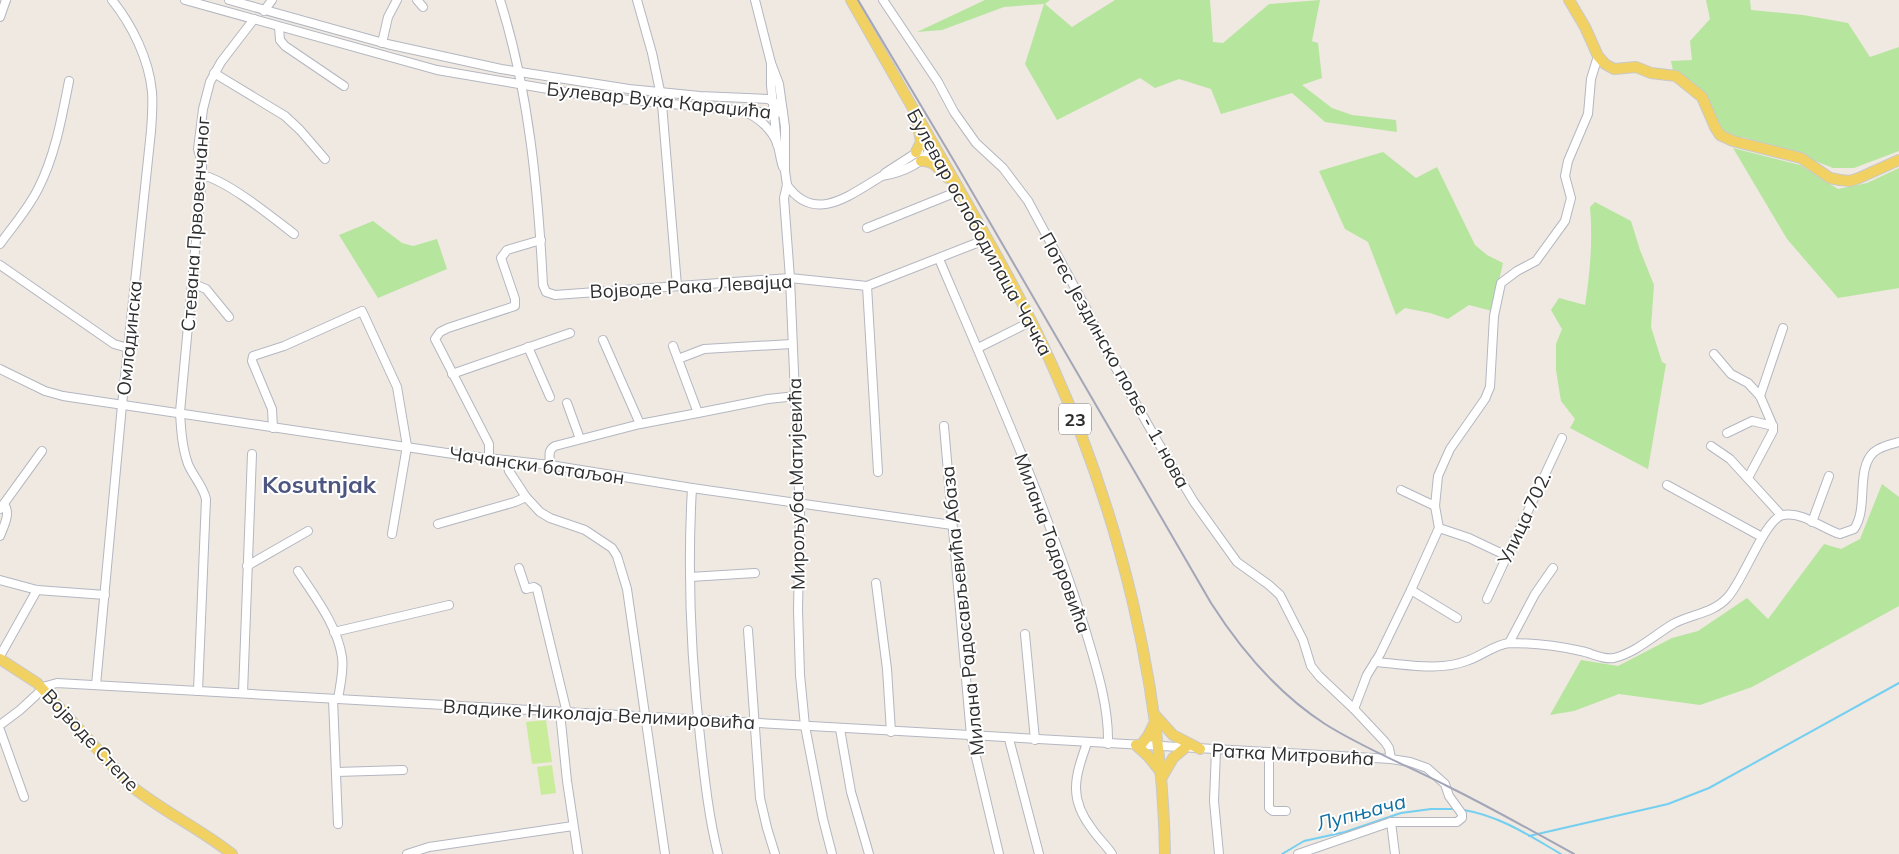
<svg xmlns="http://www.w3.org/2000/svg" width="1899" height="854" viewBox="0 0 1899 854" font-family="Mulish,sans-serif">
<rect width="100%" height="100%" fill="#efe9e1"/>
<g fill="#b6e59e">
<path d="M985,0H1050L1045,4L1072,27L1115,0H1210L1213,42L1223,43L1269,4L1320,0L1312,41L1318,43L1322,78L1302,85L1332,108L1352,115L1396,120L1397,132L1325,122L1292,93L1221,114L1211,89L1179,79L1155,88L1140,78L1057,120L1025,64L1044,4L1004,7L942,30L917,32Z"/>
<path d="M1706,0H1750L1751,10L1803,15L1848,23L1870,57L1899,47V151L1854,168H1833L1795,153L1743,137H1722L1709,103L1673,71L1671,61L1692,60L1690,41L1710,19Z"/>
<path d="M1733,148L1800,165L1838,189L1867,183L1899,168V288L1838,298L1787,239Z"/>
<path d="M1383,152L1416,178L1437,167L1475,245L1487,255L1503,263L1492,311L1469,305L1448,319L1430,313L1405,308L1396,315L1368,242L1345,229L1319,171Z"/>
<path d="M1595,202L1631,221L1640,250L1654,285L1651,327L1662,362L1666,364L1648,469L1570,428L1575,419L1561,401L1556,370V344L1562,329L1551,310L1559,298L1585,305C1590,273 1593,240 1590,207Z"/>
<path d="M373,221L402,243L413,246L437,239L447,269L378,298L339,235Z"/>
<path d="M1882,484L1899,497V606L1752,687L1700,705L1619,694L1574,711L1550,715L1581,660L1618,666L1672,638L1698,631L1747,598L1768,619L1824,544L1841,549L1860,539Z"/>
</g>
<g fill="#c9ec9a">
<path d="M546,720L552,762L532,764L526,722Z"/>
<path d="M552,765L556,793L541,795L537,767Z"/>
</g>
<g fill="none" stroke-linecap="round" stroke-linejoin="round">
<g stroke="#75cff0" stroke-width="2">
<path d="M1464,810C1500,816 1530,836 1561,854"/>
<path d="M1529,836L1668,804L1709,788L1899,683"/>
<path d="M1282,854L1304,841L1345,832L1401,813L1431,809H1454"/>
</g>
<defs>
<g id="minor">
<path d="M185,0L437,70L589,96L744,111L775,113L783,112"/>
<path d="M229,0L387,44L501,69L629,89L700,96L768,99L777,104L782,110"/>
<path d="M417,0L423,7"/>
<path d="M500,0C529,92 538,189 543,285L546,292L555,295L790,278L867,286L878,472"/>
<path d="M637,0L652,53L660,91"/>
<path d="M755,0L771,63V85L777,144"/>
<path d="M883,0L938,82L954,112L976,143L1003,168L1028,201L1088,312L1109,356L1156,439L1194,502L1237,562L1269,585L1280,595L1303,640L1311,666L1319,676L1354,709L1385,742L1389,748L1391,759"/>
<path d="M264,11L272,0"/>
<path d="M0,17L6,0"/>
<path d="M279,27L280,40L285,46L344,86"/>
<path d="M382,43L388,17L397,0"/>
<path d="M771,63L779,84L785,127V171L787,185L784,198L790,278L800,513L798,610L800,675L805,726L823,819L832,854"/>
<path d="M214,73L285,116L300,130L325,159"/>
<path d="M662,104L677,286"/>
<path d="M747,113C759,118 772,130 777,143C780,151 780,159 783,167"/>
<path d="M885,173L919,151"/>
<path d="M202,175C228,181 272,217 294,234"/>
<path d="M787,185C815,225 851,194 882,176C900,173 928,163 933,143"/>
<path d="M867,228L959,191"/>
<path d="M0,244C13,226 28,209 38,189C55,156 62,117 69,81"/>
<path d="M939,259C972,336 1005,412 1036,490C1053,536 1071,582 1085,629C1096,666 1109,705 1108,744"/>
<path d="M0,265L114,344L128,348"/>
<path d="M192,283L206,289L229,317"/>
<path d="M867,286L987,239"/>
<path d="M603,340L640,424"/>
<path d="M528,347L550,397"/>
<path d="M978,348L1032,321"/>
<path d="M1714,354L1731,374L1748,383L1760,396L1773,426V431L1748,478"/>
<path d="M678,359L704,349L792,344"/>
<path d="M0,369L45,391L63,396L460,455L550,465L692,488L952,525"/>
<path d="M452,374L570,333"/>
<path d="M1760,396L1783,328"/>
<path d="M567,403L580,439"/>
<path d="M698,413L768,399L796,396"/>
<path d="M944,426L971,736L999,854"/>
<path d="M273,428L272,409L252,361L253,356L284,346L362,311L397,387L407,446L392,534"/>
<path d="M1727,433L1752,421L1773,426"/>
<path d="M1711,446L1730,459L1781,515"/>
<path d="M489,458V444L435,339L440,332L448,328L515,306V299L501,258L507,250L541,240"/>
<path d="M506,460L509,471L526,497L540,512L550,518L585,530L612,548L617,556L627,589L665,854"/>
<path d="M550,465C550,458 547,450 555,446L640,424L698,413L673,346"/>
<path d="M1667,485L1762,537"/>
<path d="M692,488C687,574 691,660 701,746C705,782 709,818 718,854"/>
<path d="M1401,490L1435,506"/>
<path d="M0,509L42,451"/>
<path d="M1812,522L1829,476"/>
<path d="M438,524L515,502L526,497"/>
<path d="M1439,528L1469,538L1507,556"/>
<path d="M0,536C4,525 11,514 4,504"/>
<path d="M247,566L308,531"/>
<path d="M519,568L526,589L534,587L537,589L567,713"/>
<path d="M298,571C315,597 337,625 342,657C344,670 340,686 338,699"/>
<path d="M690,577L755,573"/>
<path d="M0,580L37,590L105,595"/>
<path d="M876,583L887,669L891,732"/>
<path d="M1411,590L1457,618"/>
<path d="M1487,599L1562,438"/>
<path d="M748,630L760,798L767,828L775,854"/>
<path d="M334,632L449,605"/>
<path d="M1025,634L1035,740"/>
<path d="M1509,643L1535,594L1553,568"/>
<path d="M0,656L37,590"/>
<path d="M1375,662C1405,664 1440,672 1469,660C1483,655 1494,645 1509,643C1532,643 1558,646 1581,651C1592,653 1602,660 1614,658C1637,652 1653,636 1673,624C1691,614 1712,614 1727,598C1743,582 1765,518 1783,515C1802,511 1823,529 1840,534L1854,529C1869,508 1855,469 1874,452C1881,446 1891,444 1899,442"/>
<path d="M96,685L122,405L151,131C152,118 153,104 152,92C149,59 132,25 112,0"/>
<path d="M198,691L206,499C203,486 193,476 188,464C182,447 181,430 180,412L202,175V163L198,149L203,109L210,82L221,62L254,19"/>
<path d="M243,693L252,454"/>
<path d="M333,699L338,824"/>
<path d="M1354,709L1367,675L1380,654L1411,590L1439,528L1435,506L1438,476L1450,449L1485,399L1490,387L1494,316L1501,283L1517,271L1536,261L1565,221L1571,198L1565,176L1568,161L1588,114L1591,79L1598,56"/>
<path d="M560,712L567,781L578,854"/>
<path d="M0,725L20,710L46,686L57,683L1391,759L1410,762L1427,768L1445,784L1449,796L1462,814V818L1457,822H1391L1298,854"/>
<path d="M840,729L851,792L869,854"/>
<path d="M0,730L24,797"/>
<path d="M1009,739L1039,854"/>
<path d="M1087,743C1075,777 1068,798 1092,829C1098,838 1106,845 1112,854"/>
<path d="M1216,750L1214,801L1219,854"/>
<path d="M1269,753V808L1273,811H1286"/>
<path d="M336,772L403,770"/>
<path d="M1391,822L1395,854"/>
<path d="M407,854L429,847L573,826"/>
</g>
<g id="major">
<path d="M851,0C887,63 923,126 959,189C992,247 1025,304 1052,365C1121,518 1162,687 1165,854"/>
<path d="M1569,0L1585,27L1598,56L1605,64L1614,69L1636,67L1651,73L1676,76L1702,97L1715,127L1720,135L1733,141L1801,158L1830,178L1840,180L1850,181L1859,178L1899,160"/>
<path d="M916,152L921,142L917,120"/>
<path d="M921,161C935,160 939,171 948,178"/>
<path d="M0,659L37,683L130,785C162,811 199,828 232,854"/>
<path d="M1154,714L1173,735L1200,749"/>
<path d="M1136,745L1148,756L1160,771"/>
<path d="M1140,746L1148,736L1154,724"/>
<path d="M1162,777L1173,758L1185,748"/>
</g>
</defs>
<use href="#minor" stroke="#b4b7c1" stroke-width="10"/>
<use href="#major" stroke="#c9c9c9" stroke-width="12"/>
<use href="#minor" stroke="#fff" stroke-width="8"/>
<use href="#major" stroke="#f2d163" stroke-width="10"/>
<path stroke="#a3a6b8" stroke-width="2" d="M858,0L957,166L1211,603C1241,650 1277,693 1325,724C1363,748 1406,765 1447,786C1490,807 1532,831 1574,854"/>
</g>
<g text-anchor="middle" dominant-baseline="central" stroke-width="4" stroke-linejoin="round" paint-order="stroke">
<rect fill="#fff" stroke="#6d6d6d" stroke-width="1" x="1059" y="403.5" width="32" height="31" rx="4"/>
<g font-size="18" font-weight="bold" fill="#2e2e2e">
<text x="1075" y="419">23</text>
</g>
<g font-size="19" fill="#2e2e2e" stroke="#fff">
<text transform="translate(659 100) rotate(6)">Булевар Вука Караџића</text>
<text transform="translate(195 224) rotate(-86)">Стевана Првовенчаног</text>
<text transform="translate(980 232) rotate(61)">Булевар ослободилаца Чачка</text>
<text transform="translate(691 286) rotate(-3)">Војводе Рака Левајца</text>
<text transform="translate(129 338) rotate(-84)">Омладинска</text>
<text transform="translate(1115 360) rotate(61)">Потес Јездинско поље - 1. нова</text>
<text transform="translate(537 465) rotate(8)">Чачански батаљон</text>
<text transform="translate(796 484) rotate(-91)">Мирољуба Матијевића</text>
<text transform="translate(1524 518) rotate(-65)">Улица 702.</text>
<text transform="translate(1053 543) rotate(70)">Милана Тодоровића</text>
<text transform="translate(962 611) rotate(-96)">Милана Радосављевића Абаза</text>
<text transform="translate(599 714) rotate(3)">Владике Николаја Велимировића</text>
<text transform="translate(91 740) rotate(47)">Војводе Степе</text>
<text transform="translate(1293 754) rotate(3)">Ратка Митровића</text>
</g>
<g font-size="20" font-style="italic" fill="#0d6fa3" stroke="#fff">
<text transform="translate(1361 812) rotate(-15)">Лупњача</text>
</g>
<g font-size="24" font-weight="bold" fill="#4d5680" stroke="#fff">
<text x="319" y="484">Kosutnjak</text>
</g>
</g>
</svg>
